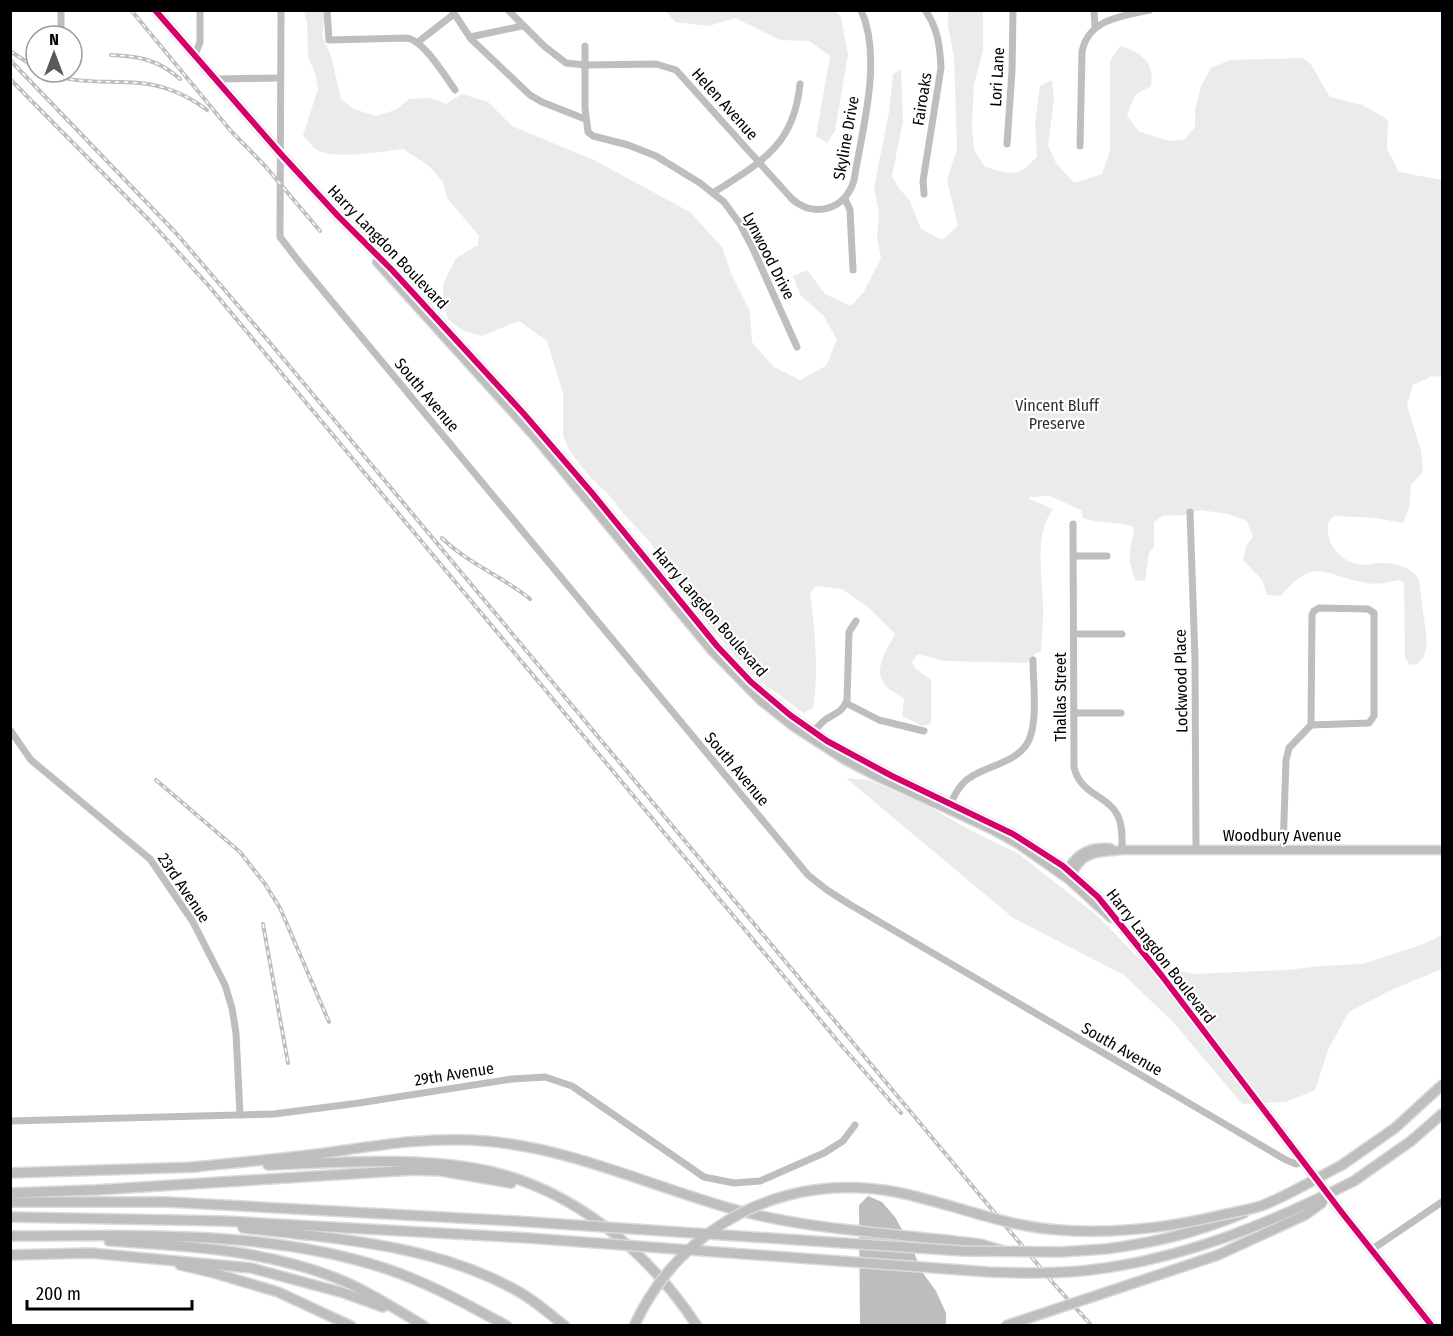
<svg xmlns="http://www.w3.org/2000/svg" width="1453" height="1336" viewBox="0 0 1453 1336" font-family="'Fira Sans Condensed',sans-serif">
<rect width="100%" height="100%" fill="#fff"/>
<g fill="#ebebeb">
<path d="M304,11H323L325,20L322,35L331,56L341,99L354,109L376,116L395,110L409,99L430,98L446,104L462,94L488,102L512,126L594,160L690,212L722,247L731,273L750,311L752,342L774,367L800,380L826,366L837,340L824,316L801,296L793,276L807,270L825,294L851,306L863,293L881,258L877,238L879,213L874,188L889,112L893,74L901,69L903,121L892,176L898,187L910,201L921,229L942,240L958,226L947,180L957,149L954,57L948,27V11H983V51L974,84L972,126L974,150L985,167C1010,174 1020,178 1037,156L1035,123L1040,86L1052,80L1054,100L1048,145L1056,163L1074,183L1102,174L1110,151V61L1120,46C1141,52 1155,62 1151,86L1135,95L1127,115L1138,131L1169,141L1184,140L1195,127V109L1201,86L1211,68L1230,60L1302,58L1310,63L1330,97L1363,105L1388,120L1387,149L1399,172L1442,180V377L1432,376L1413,385L1407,405L1421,451L1423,472L1411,485L1409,508L1403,523L1376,518L1335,516L1328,522C1325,543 1339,562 1362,565C1368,565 1375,563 1381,563C1396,562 1410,567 1419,579L1427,642L1424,657L1417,664L1410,665L1405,657L1404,583L1400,580C1389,582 1378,585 1367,583C1325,577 1316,554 1281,596L1267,595L1262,580L1243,560L1246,547L1253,536L1247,521L1228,514L1200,510L1183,515L1163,516L1154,522V547L1149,553L1145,581L1135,580C1133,572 1128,561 1130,552C1131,543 1133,537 1134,527C1117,520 1100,525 1083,518L1081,510L1050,496L1029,497V499L1053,509C1032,538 1044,580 1043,614C1043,626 1042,639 1041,651L1034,654L1033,660L1025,663L945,661L918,654L912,662L915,668L931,680V724L922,726L902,716L904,699C899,694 893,692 888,688C870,672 887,650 895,634L869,608L842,589L816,586L810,594C815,627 819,675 813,708L804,713L760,681L738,659L687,599L660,560L650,542L623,513L608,494L590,477L569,450L563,436V393L547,341L519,321L481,336L464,331L449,320L444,308L443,284L456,258L478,245L479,236L447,198L443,182L429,166L403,149C384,151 332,161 316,149C311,146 307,139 303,135L318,89L315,73L308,57L307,23Z"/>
<path d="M666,11H835L841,17L848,55L835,131L827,143L816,136L830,56L809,41L780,40L735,18L709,26L675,22Z"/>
<path d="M846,778L869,780L926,805L979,835L1019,854L1100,918L1138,958L1173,969L1194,974L1286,970L1322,966L1362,964L1421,945L1442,935V969L1391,990L1349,1012L1328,1050L1315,1090L1286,1102L1242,1104L1174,1023L1124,975L1013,918Z"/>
</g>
<path fill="#bdbdbd" d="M868,1196L882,1202L895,1217L913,1249L920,1269L936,1291L946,1313V1325H860L859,1205Z"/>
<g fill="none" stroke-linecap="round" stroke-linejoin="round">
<defs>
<g id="major">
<path d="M155,10L280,153L338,216L392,270L524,414L592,493L717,646L751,682L790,715L827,741L892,776L1013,834L1063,866L1098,897L1162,976L1343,1214L1432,1326"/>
<path d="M377,262L535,437L712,651L760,700L794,727L845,760L876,776L991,829L1018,844L1068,879L1111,918"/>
<path d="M1066,874C1074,855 1088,846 1110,848"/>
<path d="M1068,876C1074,872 1076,865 1082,860C1091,851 1110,852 1122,850H1442"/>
</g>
<g id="highway">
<path d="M268,1165C336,1163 405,1157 473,1168C566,1183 646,1248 697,1326"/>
<path d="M1342,1165L1395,1128L1442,1085"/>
<path d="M192,1167C234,1163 276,1159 318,1154C374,1146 429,1136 485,1141C570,1148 648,1185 729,1208C811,1231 897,1233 980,1244L1001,1250"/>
<path d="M10,1173L198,1167"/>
<path d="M1354,1181L1411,1141L1442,1114"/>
<path d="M10,1193L95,1190L413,1170L441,1171L511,1183"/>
<path d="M10,1202H167L515,1221"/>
<path d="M10,1217L224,1221L528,1238"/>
<path d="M243,1228C338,1239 436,1244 521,1293C536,1302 551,1315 565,1326"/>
<path d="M10,1236C135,1236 267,1229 387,1269C429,1283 468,1305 507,1326"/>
<path d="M109,1241C189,1246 273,1250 348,1283C374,1295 399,1311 424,1326"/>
<path d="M1106,1249C1158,1242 1195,1233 1244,1213"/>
<path d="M10,1255L91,1253L251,1268L344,1293L383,1307"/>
<path d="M180,1265L214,1273L278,1292L351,1326"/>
</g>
</defs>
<use href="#major" stroke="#dbdbdb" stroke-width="11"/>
<use href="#highway" stroke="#dbdbdb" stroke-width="12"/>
<g stroke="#bebebe" stroke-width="7">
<path d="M281,10L280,237L300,263L808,875L827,890L849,904L1286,1160L1296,1164L1302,1161"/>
<path d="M327,10L329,40L406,38C423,39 445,76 455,90"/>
<path d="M452,10L471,39L530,95L542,102L585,119"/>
<path d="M508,10L544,46L566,63L585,65L656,64L676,70L792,199C815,219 846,209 854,180C862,130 883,58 861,10"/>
<path d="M1094,10L1095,27"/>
<path d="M61,36V10"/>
<path d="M470,37L522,26"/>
<path d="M418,42L454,14"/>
<path d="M585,46V108L588,132L593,136L628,145L656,156L700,183L724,202L740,224L754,251L797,347"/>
<path d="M195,55L200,42V10"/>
<path d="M216,79L280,78"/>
<path d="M1007,144L1012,71L1013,10"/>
<path d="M1080,146L1082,52C1088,19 1122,16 1150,10"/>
<path d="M713,193C761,162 794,146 800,84"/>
<path d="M924,194L923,181L941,68C940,47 938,28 925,10"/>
<path d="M845,199L850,210L853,270"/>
<path d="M1190,512L1195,659L1196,850"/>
<path d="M1073,524L1074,767C1080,795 1108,795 1118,816C1123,827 1122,839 1122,850"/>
<path d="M1074,556H1107"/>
<path d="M1319,608L1368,609L1374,613V716L1369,723L1311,725L1312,615L1314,611Z"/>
<path d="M1074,634H1122"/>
<path d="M846,703L879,720L924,731"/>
<path d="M1074,713H1121"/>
<path d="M10,730L31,760L150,859L193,922L225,985L232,1008L236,1033L240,1115"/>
<path d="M810,735C815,730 820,724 825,720C835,713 842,713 847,700L849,632L856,621"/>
<path d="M949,807C954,796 960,783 971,777C989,765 1019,762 1029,740C1038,719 1033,683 1033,660"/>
<path d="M1283,850L1286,760L1289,748L1311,725"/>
<path d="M10,1121L274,1114L359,1103L512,1079L545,1077L572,1086L704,1177L734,1183L760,1181L824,1153L843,1141L855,1125"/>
<path d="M1371,1250L1442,1202"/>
</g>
<use href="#major" stroke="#bebebe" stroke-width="8"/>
<use href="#highway" stroke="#bebebe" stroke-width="9"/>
<defs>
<g id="rail">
<path d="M131,10L230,130L266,167L320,231"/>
<path d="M10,51L36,68"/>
<path d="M111,55C139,56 159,60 180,79"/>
<path d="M10,60L175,232L271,344L1054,1284L1092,1326"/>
<path d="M44,72C76,85 106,80 139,83C165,85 187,95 207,110"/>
<path d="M10,79L150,221L208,285L841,1045L901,1113"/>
<path d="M442,538C467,563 502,576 530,599"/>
<path d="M156,780L240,852L265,884L280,908L329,1022"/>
<path d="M263,924L288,1063"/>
</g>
</defs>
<use href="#rail" stroke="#bebebe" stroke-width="4"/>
<use href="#rail" stroke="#fff" stroke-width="1.5" stroke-dasharray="4.5" stroke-linecap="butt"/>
<defs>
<g id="highway-bridge">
<path d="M515,1221L963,1251L1060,1252L1106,1249"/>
<path d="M528,1238L989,1272C1023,1273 1057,1274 1090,1270C1184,1259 1271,1223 1354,1181"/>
<path d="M634,1326C681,1224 786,1171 896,1192C951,1203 1001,1226 1059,1230C1114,1234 1168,1228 1221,1215C1234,1212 1248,1210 1261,1206C1289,1195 1315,1179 1342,1165"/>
<path d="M1005,1326L1218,1255L1305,1215L1323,1202"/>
</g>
</defs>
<use href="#highway-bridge" stroke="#dbdbdb" stroke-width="12" stroke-linecap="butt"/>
<use href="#highway-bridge" stroke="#bebebe" stroke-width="9"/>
<defs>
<path id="cycleway" d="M155,10L280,153L338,216L392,270L524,414L592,493L717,646L751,682L790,715L827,741L892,776L1013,834L1063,866L1098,897L1162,976L1343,1214L1432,1326"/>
</defs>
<use href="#cycleway" stroke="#fff" stroke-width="10"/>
<use href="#cycleway" stroke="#d6006c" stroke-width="6"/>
</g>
<g text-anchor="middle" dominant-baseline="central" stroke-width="4.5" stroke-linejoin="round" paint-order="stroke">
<g font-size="16" fill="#000" stroke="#fff">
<text transform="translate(997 77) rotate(-87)">Lori Lane</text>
<text transform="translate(922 99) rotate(-81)">Fairoaks</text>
<text transform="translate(725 104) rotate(48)">Helen Avenue</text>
<text transform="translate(846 138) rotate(-80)">Skyline Drive</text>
<text transform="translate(388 247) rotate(46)">Harry Langdon Boulevard</text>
<text transform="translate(769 256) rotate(63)">Lynwood Drive</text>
<text transform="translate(427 395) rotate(50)">South Avenue</text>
<text transform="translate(710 612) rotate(49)">Harry Langdon Boulevard</text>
<text transform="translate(1181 681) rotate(-91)">Lockwood Place</text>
<text transform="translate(1060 697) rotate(-90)">Thallas Street</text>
<text transform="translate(737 769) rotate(50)">South Avenue</text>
<text x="1282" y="835">Woodbury Avenue</text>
<text transform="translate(184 888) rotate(56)">23rd Avenue</text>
<text transform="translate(1161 956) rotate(52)">Harry Langdon Boulevard</text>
<text transform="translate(1122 1049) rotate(30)">South Avenue</text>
<text transform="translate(454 1074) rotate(-9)">29th Avenue</text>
</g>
<g font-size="16" fill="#313131" stroke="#fff">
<text x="1057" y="405">Vincent Bluff<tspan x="1057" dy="18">Preserve</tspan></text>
</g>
</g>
<rect width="1453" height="1336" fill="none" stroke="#000000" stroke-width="24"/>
<g transform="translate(54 54)"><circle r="28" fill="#ffffff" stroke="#999999" stroke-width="1.5"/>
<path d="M0-4.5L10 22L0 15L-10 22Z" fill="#595959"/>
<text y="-9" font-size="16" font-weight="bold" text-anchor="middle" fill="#000000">N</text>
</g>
<path d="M27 1300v9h165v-9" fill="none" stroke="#000000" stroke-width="3"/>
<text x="36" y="1300" font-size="18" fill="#000000" stroke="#ffffff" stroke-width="4.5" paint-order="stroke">200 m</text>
</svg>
